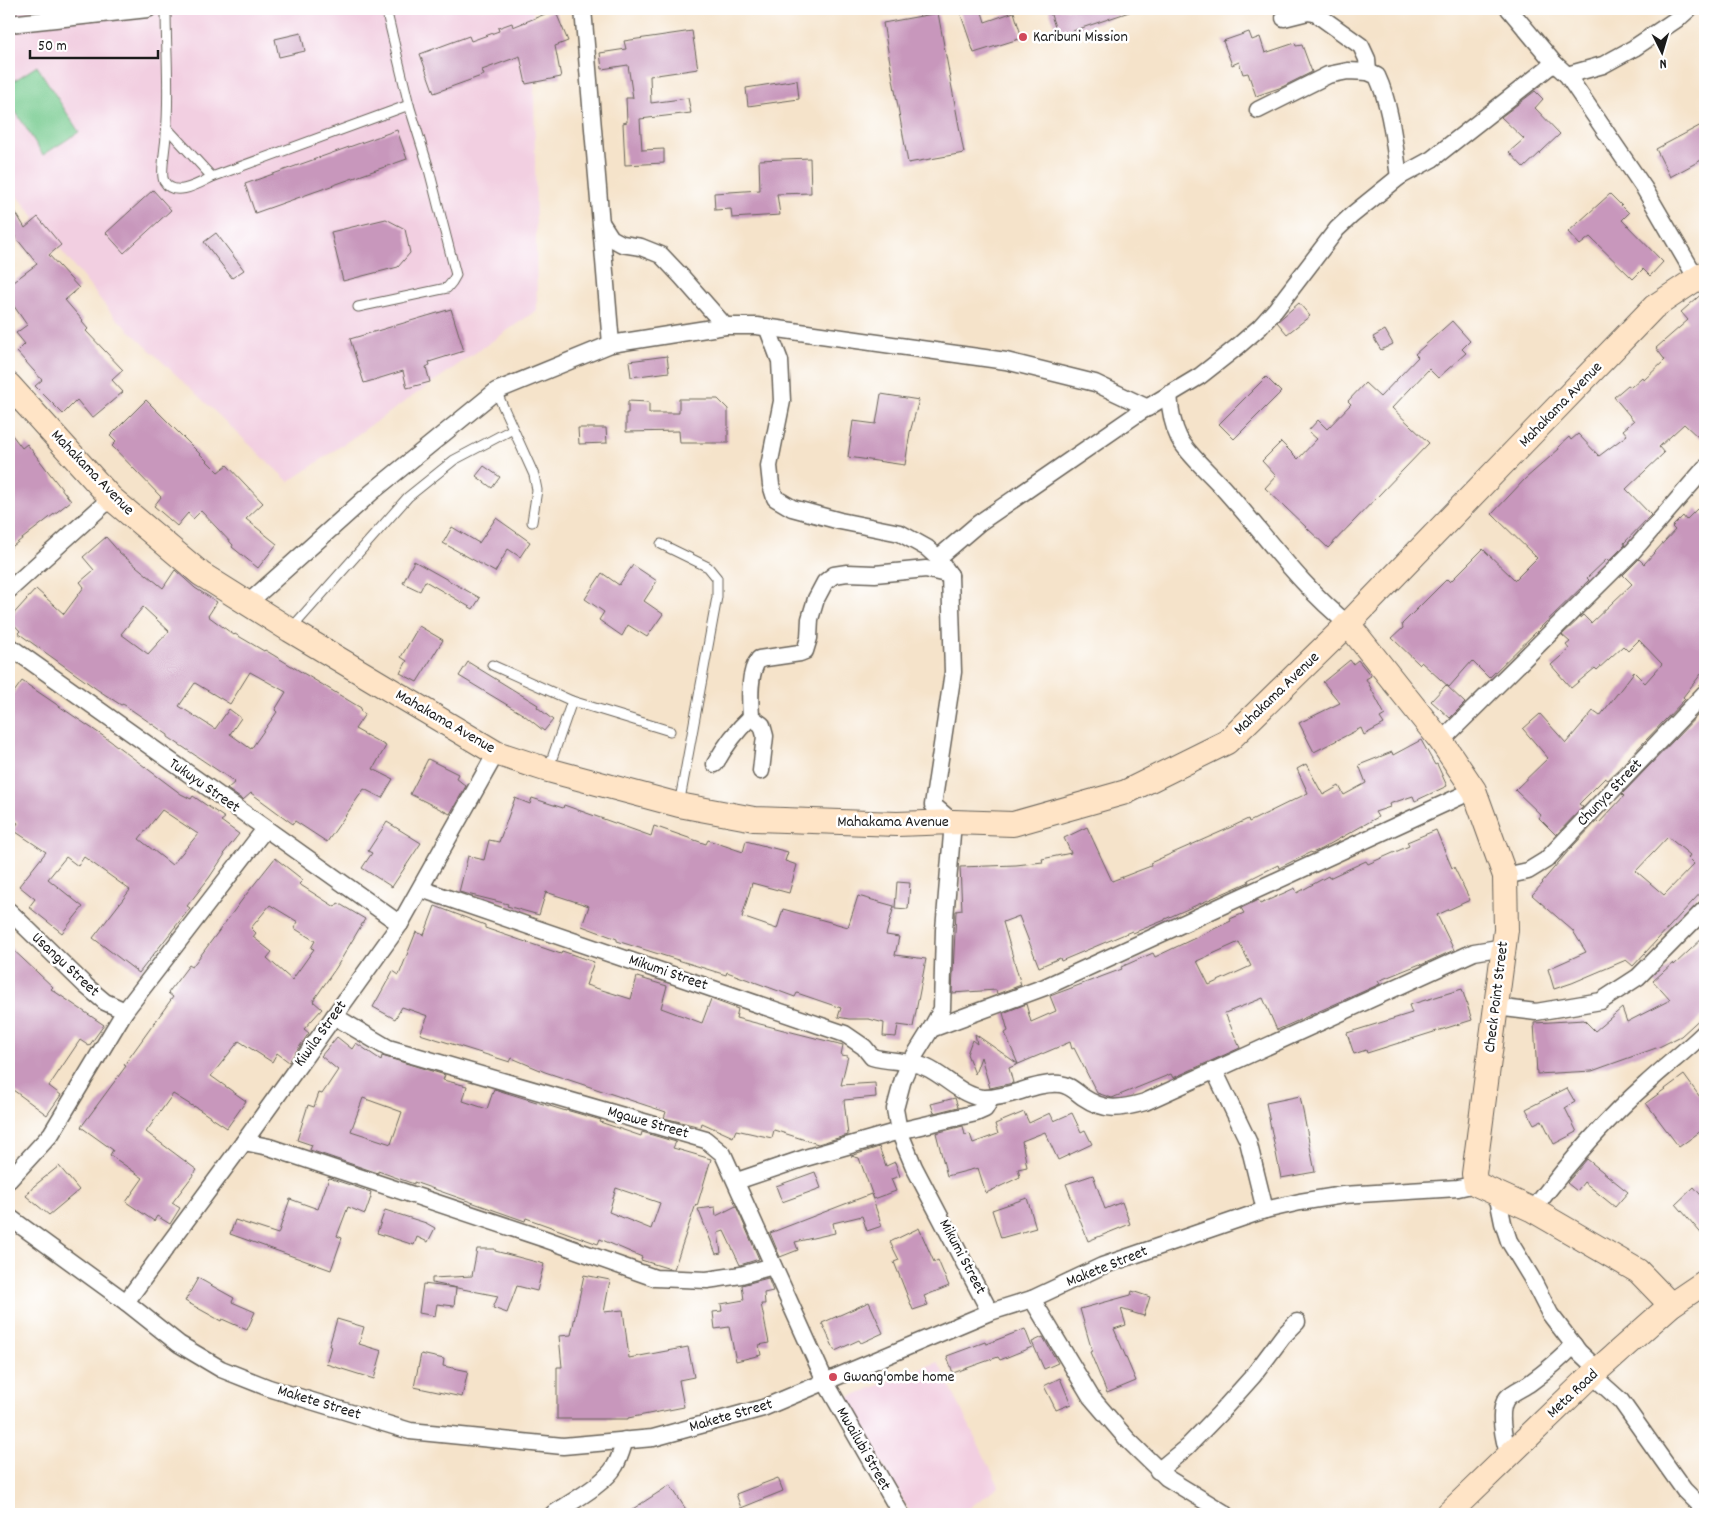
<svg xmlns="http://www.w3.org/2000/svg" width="1714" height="1523" viewBox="0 0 1714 1523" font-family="Dekko,sans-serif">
<rect width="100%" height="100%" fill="#fff"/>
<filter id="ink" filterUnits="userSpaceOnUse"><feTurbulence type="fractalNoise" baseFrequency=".02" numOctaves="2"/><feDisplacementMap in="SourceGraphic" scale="10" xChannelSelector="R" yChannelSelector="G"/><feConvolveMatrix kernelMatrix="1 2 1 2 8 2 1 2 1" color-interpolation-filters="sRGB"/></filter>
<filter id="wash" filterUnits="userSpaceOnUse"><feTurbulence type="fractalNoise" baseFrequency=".0096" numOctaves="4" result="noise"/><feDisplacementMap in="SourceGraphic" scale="20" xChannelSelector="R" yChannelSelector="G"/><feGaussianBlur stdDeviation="1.12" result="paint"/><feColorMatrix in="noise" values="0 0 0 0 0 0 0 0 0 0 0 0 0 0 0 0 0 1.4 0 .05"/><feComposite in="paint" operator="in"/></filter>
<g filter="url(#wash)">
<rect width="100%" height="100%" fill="#f5e3ca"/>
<g fill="#f2cfe1">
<path d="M9,9H533L537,310L289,482L112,314L9,185Z"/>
<path d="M938,1362L999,1486L961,1514H911L844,1399Z"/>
</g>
<path fill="#75ca8e" stroke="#487355" d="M37,66L79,132L43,155L9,101V84Z"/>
<g id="blocks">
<g fill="#c897bc" fill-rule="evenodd">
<path d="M959,9H981L985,22L1014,12L1022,38L974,53Z"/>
<path d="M1049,9H1132V11L1058,36Z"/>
<path d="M555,10L568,41L555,46L561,77L526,84L520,56L482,70L484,75L434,93L420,54L469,36L471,41L499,31L498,28L512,23L513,27Z"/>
<path d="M938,13L964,153L908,163L883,23Z"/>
<path d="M692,31L698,69L650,76L651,103L688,98L691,113L640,119L642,150L664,149V163L625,165L623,123L627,122L626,98H633L628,65L602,69L600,53L626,49L624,41Z"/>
<path d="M1249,32L1252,40L1260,37L1265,53L1295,43L1296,46L1302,45L1312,72L1282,87L1256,96L1248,73L1243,74L1239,62L1232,65L1223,41Z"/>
<path d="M301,33L305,51L279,57L275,39Z"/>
<path d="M797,80L799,99L748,106L746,88Z"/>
<path d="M1535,91L1543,99L1535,108L1560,134L1524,168L1509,152L1524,139L1501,117Z"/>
<path d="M1705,123V158L1670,177L1656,149Z"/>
<path d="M397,130L407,159L255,213L245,184Z"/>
<path d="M810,158L811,193L777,194L780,215L732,218L731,209L715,210L714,193L760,190L759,160Z"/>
<path d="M153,190L171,210L124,253L106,233Z"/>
<path d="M1610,194L1629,213L1622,220L1663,262L1650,276L1643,269L1633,279L1590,237L1580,245L1568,232Z"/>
<path d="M9,201L25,228L38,217L61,245L49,255L79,288L65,300L83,321L82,322L88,329L86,331L123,370L112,380L123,392L92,418L77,400L63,414L35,386L42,380L17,352L25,344L16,333L27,325L9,299V285L37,264L9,229Z"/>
<path d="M386,219L405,229L410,253L398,267L343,281L331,232Z"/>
<path d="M216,233L244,270L232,278L204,242Z"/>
<path d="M1705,291V432L1699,438L1684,424L1659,447L1664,453L1626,489L1651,515L1624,543L1625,545L1609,561L1607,559L1587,578L1589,580L1489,678L1472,661L1449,687L1421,662L1419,664L1392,638L1403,628L1402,624L1447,579L1450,582L1483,549L1515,580L1537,558L1492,514L1525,479L1559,449L1558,447L1569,437L1571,440L1578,434L1599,456L1627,435L1623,430L1634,421L1614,397L1628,385L1631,387L1642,377L1644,380L1665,360L1656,348L1688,320L1681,312Z"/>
<path d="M1299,303L1310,316L1287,334L1277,322Z"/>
<path d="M451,309L464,351L429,362L430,365L426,367L430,382L407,388L403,371L364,383L350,339Z"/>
<path d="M1452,321L1470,341L1462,349L1466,353L1438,378L1429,369L1392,408L1429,443L1328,548L1265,488L1276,476L1262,461L1281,442L1298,459L1317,439L1308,431L1318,420L1327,429L1351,404L1348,401L1365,383L1380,397L1418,357L1415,354Z"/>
<path d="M1385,330L1393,344L1381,350L1373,337Z"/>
<path d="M667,356L669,372L631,377L629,361Z"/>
<path d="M1266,377L1281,392L1234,439L1219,424Z"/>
<path d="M881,394L919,400L910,432L905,465L848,457L853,421L876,424Z"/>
<path d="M679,399H718L728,409V443H680L679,431L626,432V413H628V401L649,402V413H679Z"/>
<path d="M146,400L218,472L227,465L263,503L246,519L277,544L258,568L232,547L233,545L201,511L193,519L188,513L177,526L154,506L161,497L112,446L116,442L110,436Z"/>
<path d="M578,428H606L607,443L579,444Z"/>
<path d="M9,431L22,448L27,444L71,501L9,549Z"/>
<path d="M484,466L500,477L492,488L476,476Z"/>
<path d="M1697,509L1705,517V669L1683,697L1685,699L1608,780L1605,778L1579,804L1583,807L1556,835L1539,818L1541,815L1515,790L1548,758L1523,729L1540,714L1566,743L1593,711L1600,716L1634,672L1645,683L1662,664L1639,640L1628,651L1623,646L1597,670L1595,668L1571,688L1551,665L1569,649L1566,645L1570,642L1562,635L1583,615L1591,623L1632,584L1623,575L1639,559L1644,564L1675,530L1672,527L1683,516L1686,520Z"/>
<path d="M496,518L530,542L520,557L508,549L495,572L443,543L452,527L479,543Z"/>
<path d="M106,537L120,553L163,588L175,570L195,588L217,602L208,616L234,635L235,634L264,651L265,650L361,708L360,711L365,714L355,729L386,746L373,769L393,779L382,798L364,789L327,842L295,821L293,824L251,793L243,800L227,789L235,782L168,737V735L123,704L121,705L98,690L18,633L20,631L9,619L36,589L64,614L84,587L80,582L94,570L83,557ZM143,607L169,631L148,654L121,634ZM250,672L286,692L275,710L277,712L251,749L230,734L241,718L229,709L215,729L179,706L195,683L230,704Z"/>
<path d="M414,561L480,598L473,609L425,581L420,591L403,583Z"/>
<path d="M633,565L657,581L644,601L663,614L647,637L628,625L622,636L599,620L604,612L585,599L602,573L619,585Z"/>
<path d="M419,626L443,640L417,682L400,673L407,661L401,657Z"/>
<path d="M1350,660L1353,664L1358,660L1371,676L1366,679L1385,715L1380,718L1384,724L1364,735L1361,728L1314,752L1299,723L1340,703L1323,682Z"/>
<path d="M468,662L538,705L537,707L553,720L544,731L524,715L459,676Z"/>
<path d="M22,681L109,740L181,794L191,799L193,796L225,818L221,821L239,834L224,853L225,854L209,878L187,906L190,908L139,973L93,938L130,890L84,857L78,866L66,857L48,879L83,907L62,933L29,907L35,899L19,886L46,852L13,830L18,823L9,817V699ZM162,810L198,834L172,865L139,839Z"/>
<path d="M1446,685L1465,703L1450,718L1431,701Z"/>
<path d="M1700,713L1705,719V888L1633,966L1626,960L1572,983L1554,989L1548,969L1586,952L1573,931L1532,895L1543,883L1542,882L1570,849L1597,821L1599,823L1624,796L1622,794ZM1668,837L1690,855L1688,858L1694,864L1664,895L1636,871Z"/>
<path d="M1421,740L1435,765L1437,764L1447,786L1415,801L1413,796L1389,804L1390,807L1375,812L1378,817L1321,849L1312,853L1311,852L1279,868L1278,865L1248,880L1249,882L1165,919V920L1133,933L1132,931L1061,961L1060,958L1039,967L1019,916L1003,922L1021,985L997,994L996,990L952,993L956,911L962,910L960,867L1016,865L1043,862L1042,859L1071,853L1064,838L1087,827L1112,881L1151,866L1150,863L1225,830L1248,819L1249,822L1308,793L1297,769L1306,764L1323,795L1339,786L1344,795L1366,783L1359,765L1392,752L1393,755Z"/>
<path d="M428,759L458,774L456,778L466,786L450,814L410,794Z"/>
<path d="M515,798L530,804L532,798L563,808L564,805L651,836L654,826L706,844L708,840L743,852L746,841L788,852L785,861L797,865L789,893L752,883L742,917L777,929L783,909L848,927L858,896L894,906L886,935L899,937L895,955L926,959L913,1027L898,1025L896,1037L883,1036L884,1023L869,1019H849L838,1017L841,1008L797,993L795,997L727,972L726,975L617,941V939L582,926L589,906L546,892L539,915L507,906L508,904L459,892L468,856L484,860L489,840L499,842Z"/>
<path d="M387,822L421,843L392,887L362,868L372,853L368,851Z"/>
<path d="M1436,830L1452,868L1454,867L1470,900L1437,915L1454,950L1421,965L1420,964L1378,981L1380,984L1277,1030L1263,998L1225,1013L1240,1048L1173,1078L1171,1074L1112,1098L1097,1093L1074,1048L1072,1049L1070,1042L1009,1068L1013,1083L990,1088L981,1057L975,1074L967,1054L972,1040L977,1044L975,1034L1018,1064L1005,1033L1008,1031L1003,1013L1026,1004L1031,1022L1056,1011L1050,996L1122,969L1121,967L1153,953L1155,957L1231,921L1230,919L1244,913L1241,908L1258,900L1260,904L1295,888L1297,893L1328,876L1329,878L1366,861L1368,864L1409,846L1407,842ZM1239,942L1251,966L1209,985L1197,961Z"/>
<path d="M275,858L303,880L299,884L335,907L338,903L365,919L336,968L313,1001L322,1009L304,1029L309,1033L289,1062L277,1053L272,1062L239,1041L211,1076L246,1101L227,1128L194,1106V1107L173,1094L146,1132L197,1170L172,1203L180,1208L170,1224L157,1216L154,1221L126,1202L143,1178L110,1155L113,1150L81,1127L126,1066L124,1065L173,997L168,993L189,965L192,967L245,896ZM270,905L298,922L294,928L315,941L311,948L314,949L292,980L267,958L272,952L253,937L256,933L251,928Z"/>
<path d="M897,882L910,883L908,909L895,908Z"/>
<path d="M435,906L485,925V928L561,954L562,951L594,962L586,985L631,999L637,977L667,986L661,1008L702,1023L711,999L738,1009L736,1018L843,1045L841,1055L848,1056L841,1085L875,1083L876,1097L844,1100L848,1135L818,1144L774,1130L772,1138L736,1130L733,1137L702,1123L701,1127L664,1118L666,1112L545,1072L512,1058L510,1062L420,1034L428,1016L402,1007L395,1019L373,1007L393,971L399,975L416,932L424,935Z"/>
<path d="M1705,936V1014L1681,1036L1659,1047L1592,1071L1537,1074L1534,1023L1584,1020L1595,1031L1622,1008L1627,1022L1670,1000L1653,981L1673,963L1674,965Z"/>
<path d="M9,946L53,987L51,989L104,1025L89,1046L80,1040L49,1086L61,1095L47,1115L9,1087Z"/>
<path d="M1462,989L1472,1020L1367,1053L1366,1050L1354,1054L1347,1033L1412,1013L1409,1005Z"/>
<path d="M337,1037L352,1049L356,1043L381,1060L382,1056L445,1075L443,1080L467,1086L463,1101L487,1109L494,1089L566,1111V1110L601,1120L600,1122L641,1136L642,1132L676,1142L673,1148L711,1159L697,1206L696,1204L674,1269L667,1268L641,1260L642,1257L600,1239L598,1244L526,1218L525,1221L414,1182V1184L378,1171V1173L310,1150L312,1145L297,1140L308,1105L314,1107L319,1093L322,1094L338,1070L321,1056ZM363,1098L402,1112L391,1144L351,1131ZM616,1188L660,1203L651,1229L609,1212Z"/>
<path d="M1684,1075L1705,1104V1128L1679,1147L1646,1103Z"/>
<path d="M1567,1088L1575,1102L1565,1108L1577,1132L1554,1144L1542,1120L1534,1124L1526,1109Z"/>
<path d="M1300,1096L1315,1172L1281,1178L1266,1103Z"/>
<path d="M955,1098L958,1107L934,1113L931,1104Z"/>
<path d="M1024,1112L1029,1123L1050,1113L1054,1121L1072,1113L1081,1132L1085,1130L1092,1144L1058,1160L1045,1132L1022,1141L1027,1167L1018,1169L1020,1177L986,1193L978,1168L947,1176L936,1133L963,1126L965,1135L970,1134L973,1143L998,1134L995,1124Z"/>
<path d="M879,1147L886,1166L895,1162L900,1176L891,1179L896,1191L874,1199L859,1158L851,1156Z"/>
<path d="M1587,1159L1628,1192L1615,1207L1584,1182L1577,1191L1567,1183Z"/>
<path d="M59,1166L79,1190L49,1215L26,1196L34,1186Z"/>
<path d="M815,1172L821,1188L782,1202L776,1186Z"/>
<path d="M1093,1175L1105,1209L1122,1202L1130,1224L1088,1241L1066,1184Z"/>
<path d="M329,1178L371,1192L370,1196L371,1197L365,1214L348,1207L337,1236L342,1238L331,1270L230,1234L235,1220L278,1234L290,1199L318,1209Z"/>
<path d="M1694,1187L1705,1200V1238L1676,1204Z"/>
<path d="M871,1194L882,1226L867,1231L862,1216L833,1223L835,1233L795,1242L798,1250L780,1257L770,1233Z"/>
<path d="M1027,1198L1036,1228L1001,1238L992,1210Z"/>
<path d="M736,1206L759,1259L740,1265L724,1231L718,1233L721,1253L716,1254L698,1209L715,1207L716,1216Z"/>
<path d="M385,1210L426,1223L435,1228L428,1242L417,1237L414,1245L377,1233Z"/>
<path d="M919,1228L934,1262L938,1260L949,1286L924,1296L928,1305L913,1310L894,1262L899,1260L890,1242Z"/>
<path d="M477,1249H495V1251L544,1264L537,1291L517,1286L507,1313L493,1308L498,1296L432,1283V1278L472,1276Z"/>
<path d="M584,1275L610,1280L604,1312L623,1310L629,1358L688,1347L694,1377L679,1380L684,1407L628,1418V1419H557V1367H562L559,1336L571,1335Z"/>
<path d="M198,1278L234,1298L232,1302L255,1312L247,1330L222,1319L221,1321L185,1301Z"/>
<path d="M768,1278L773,1291L764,1293L765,1304H761L769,1343L759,1345L761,1355L736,1361L729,1327L715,1329L713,1312L722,1311L721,1304L744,1300L742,1285Z"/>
<path d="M423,1284L456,1288L454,1306L437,1304L435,1316L419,1313Z"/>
<path d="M1132,1291L1150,1297L1144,1316L1121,1309L1126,1325L1114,1329L1136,1381L1107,1393L1090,1352L1092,1351L1080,1309L1131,1295Z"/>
<path d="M869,1302L883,1333L861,1343L859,1340L835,1351L822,1323Z"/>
<path d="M337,1319L364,1327L359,1344L382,1351L374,1379L326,1364L331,1346H329Z"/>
<path d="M1025,1329L1032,1347L1000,1360L998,1357L953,1373L947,1356L985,1342L986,1344Z"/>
<path d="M1043,1337L1058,1363L1044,1369L1032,1342Z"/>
<path d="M421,1354L444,1359L443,1366L468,1371L462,1397L414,1387Z"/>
<path d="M1060,1378L1071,1404L1056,1410L1044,1386Z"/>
<path d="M778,1478L783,1491L741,1508L736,1494Z"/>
<path d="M670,1485L689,1514H625Z"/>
</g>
</g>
</g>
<g filter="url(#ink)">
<use href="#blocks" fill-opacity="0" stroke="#686259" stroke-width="1"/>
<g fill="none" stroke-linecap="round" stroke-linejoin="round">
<defs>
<g id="lane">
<path d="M166,9C166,51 170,94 166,135C166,144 160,174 164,181C174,199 200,183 212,177L409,105"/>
<path d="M167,128L212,177"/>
<path d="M358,307L447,288L452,282L456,275L428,166L409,105L386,9"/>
<path d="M496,391L534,475L537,490L532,522"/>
<path d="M661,544L708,567L717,578V597L679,805"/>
<path d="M290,630L408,497L454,460L513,429"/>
<path d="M492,665L572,701"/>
<path d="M548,770L572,701L670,731"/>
</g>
<g id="street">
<path d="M583,9L611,344"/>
<path d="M1509,9L1554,63L1567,75L1644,188L1697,279"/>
<path d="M1284,18L1308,12L1315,13L1361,46L1367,59L1368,72"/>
<path d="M9,24L148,9"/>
<path d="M1567,75L1603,65L1634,48L1680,17L1689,9"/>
<path d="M1258,110L1328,75L1348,71L1368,72L1377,76C1391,106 1394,143 1399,177"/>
<path d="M602,224L611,238L622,244L641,247L661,255L681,276L725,326"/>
<path d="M767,327L780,361L782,401L769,466L771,485L775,498L792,508L840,521L900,533L927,548L938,558L950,575L953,672L933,805L953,822L944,930L942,1009L931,1029L910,1063L903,1079L895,1109L899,1131L914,1167L990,1312"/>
<path d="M1169,394C1170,410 1172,424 1179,438C1188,455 1210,473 1222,487C1264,533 1299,585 1348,624"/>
<path d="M938,558L979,523L1140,412L1200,376L1237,347L1260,327L1276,309L1337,229L1352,215L1399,177L1432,159L1554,63"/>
<path d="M9,590L111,498"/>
<path d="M247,604L372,492L496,391L611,344L725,326H757L1006,361L1095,383L1148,408"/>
<path d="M9,646L400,924"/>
<path d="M1441,741L1633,551L1705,468"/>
<path d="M715,764C725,746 736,731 751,717"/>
<path d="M761,771L765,736L762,725L751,717C750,701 748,672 759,659L800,653L805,651L809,638L810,619L816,599L825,582L834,575L847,573L875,574L926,569L950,575"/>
<path d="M1505,876L1528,871L1546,860L1705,693"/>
<path d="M421,889L845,1034L864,1047L872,1057C889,1062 908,1060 925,1067C945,1075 963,1098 985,1098C1011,1098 1035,1082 1060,1084C1070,1085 1076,1092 1083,1097C1105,1112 1121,1109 1145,1102L1474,952L1504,947"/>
<path d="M9,911L86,986L105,1002L125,1011"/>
<path d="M1496,1007L1536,1012L1601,1001L1638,977L1705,909"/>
<path d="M334,1016L388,1048L706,1140L723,1154L826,1383L901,1514"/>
<path d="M931,1029L1045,987L1474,790"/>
<path d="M1214,1070L1248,1141L1265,1210"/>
<path d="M244,1142L269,1147L545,1239L655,1278L707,1280L741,1275L773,1266"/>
<path d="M9,1180L51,1134L125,1011L265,829"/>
<path d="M737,1181L805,1158L899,1131L976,1113L985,1109L991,1098"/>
<path d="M1497,1194L1503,1223L1509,1241L1531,1277L1550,1314L1579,1352L1598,1370"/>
<path d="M1533,1210C1567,1165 1603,1122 1645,1085C1664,1067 1686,1051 1705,1032"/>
<path d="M9,1217L126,1302L179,1344L221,1369L269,1388L410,1431L563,1446L653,1438L763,1408L990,1312L1032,1299L1102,1266L1265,1210L1300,1202L1343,1195L1458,1188L1476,1184"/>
<path d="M1032,1299L1091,1397L1127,1439L1167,1478L1226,1514"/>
<path d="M126,1302L244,1142L400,924L496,753"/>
<path d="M1592,1375L1621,1401L1684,1490L1705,1511"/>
<path d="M1509,1455C1504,1442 1497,1410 1507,1398C1512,1392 1523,1388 1530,1383C1545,1372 1560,1360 1574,1345"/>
<path d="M1158,1471L1187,1447L1219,1414L1253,1376L1283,1336L1297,1322"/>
<path d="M553,1514C571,1502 605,1484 615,1466C620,1458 622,1449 625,1440"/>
</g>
<g id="secondary">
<path d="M9,385L111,498L201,574L290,630L496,753L548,770L679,805L754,819L897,824L953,822L1013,824L1126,792L1227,742L1348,624L1654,307L1705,273"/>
<path d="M1348,624L1441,741L1474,790L1505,876L1506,930L1474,1174L1476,1184L1533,1210L1638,1271L1671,1305"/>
<path d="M1448,1514L1592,1375L1671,1305L1705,1282"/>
</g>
</defs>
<use href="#lane" stroke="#686259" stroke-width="11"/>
<use href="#street" stroke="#686259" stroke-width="19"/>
<use href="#secondary" stroke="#686259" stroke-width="26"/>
<use href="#lane" stroke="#fff" stroke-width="9"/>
<use href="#street" stroke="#fff" stroke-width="16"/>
<use href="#secondary" stroke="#ffe4c6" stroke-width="24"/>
</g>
</g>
<g fill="#d1495b" stroke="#fff" stroke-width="2">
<circle cx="1023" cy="37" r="5"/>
<circle cx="833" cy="1377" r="5"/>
</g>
<g text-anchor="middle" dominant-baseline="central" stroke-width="5" stroke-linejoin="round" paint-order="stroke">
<g font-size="16" fill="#1c1c1c" stroke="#fff" text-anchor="start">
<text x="1033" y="37">Karibuni Mission</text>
<text x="843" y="1377">Gwang'ombe home</text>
</g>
<g font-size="16" fill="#1c1c1c" stroke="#fff">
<text transform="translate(1561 405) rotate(-46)">Mahakama Avenue</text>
<text transform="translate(92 473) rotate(46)">Mahakama Avenue</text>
<text transform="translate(1277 694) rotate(-44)">Mahakama Avenue</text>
<text transform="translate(445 722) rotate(30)">Mahakama Avenue</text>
<text transform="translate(204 786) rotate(35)">Tukuyu Street</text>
<text transform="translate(1610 793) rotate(-46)">Chunya Street</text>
<text x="893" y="822">Mahakama Avenue</text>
<text transform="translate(65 965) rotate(43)">Usangu Street</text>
<text transform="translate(668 973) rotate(19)">Mikumi Street</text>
<text transform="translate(1497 997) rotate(-83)">Check Point Street</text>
<text transform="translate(321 1034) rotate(-54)">Kiwila Street</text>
<text transform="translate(648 1123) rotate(16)">Mgawe Street</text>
<text transform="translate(962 1257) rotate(62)">Mikumi Street</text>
<text transform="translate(1107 1267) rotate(-22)">Makete Street</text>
<text transform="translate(1573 1394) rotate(-43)">Meta Road</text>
<text transform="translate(319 1403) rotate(17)">Makete Street</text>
<text transform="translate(731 1416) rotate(-16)">Makete Street</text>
<text transform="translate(863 1449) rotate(60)">Mwailubi Street</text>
</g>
</g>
<rect width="1714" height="1523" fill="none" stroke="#fff" stroke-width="30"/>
<g transform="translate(1662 52) rotate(175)" stroke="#ffffff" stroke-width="4" paint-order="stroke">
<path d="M0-4L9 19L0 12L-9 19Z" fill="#1c1c1c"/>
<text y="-8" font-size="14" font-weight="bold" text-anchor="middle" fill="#1c1c1c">N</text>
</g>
<path d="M30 50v8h128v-8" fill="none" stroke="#1c1c1c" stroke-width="2.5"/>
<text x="38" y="50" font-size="15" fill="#1c1c1c" stroke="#ffffff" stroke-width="4" paint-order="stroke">50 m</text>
</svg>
